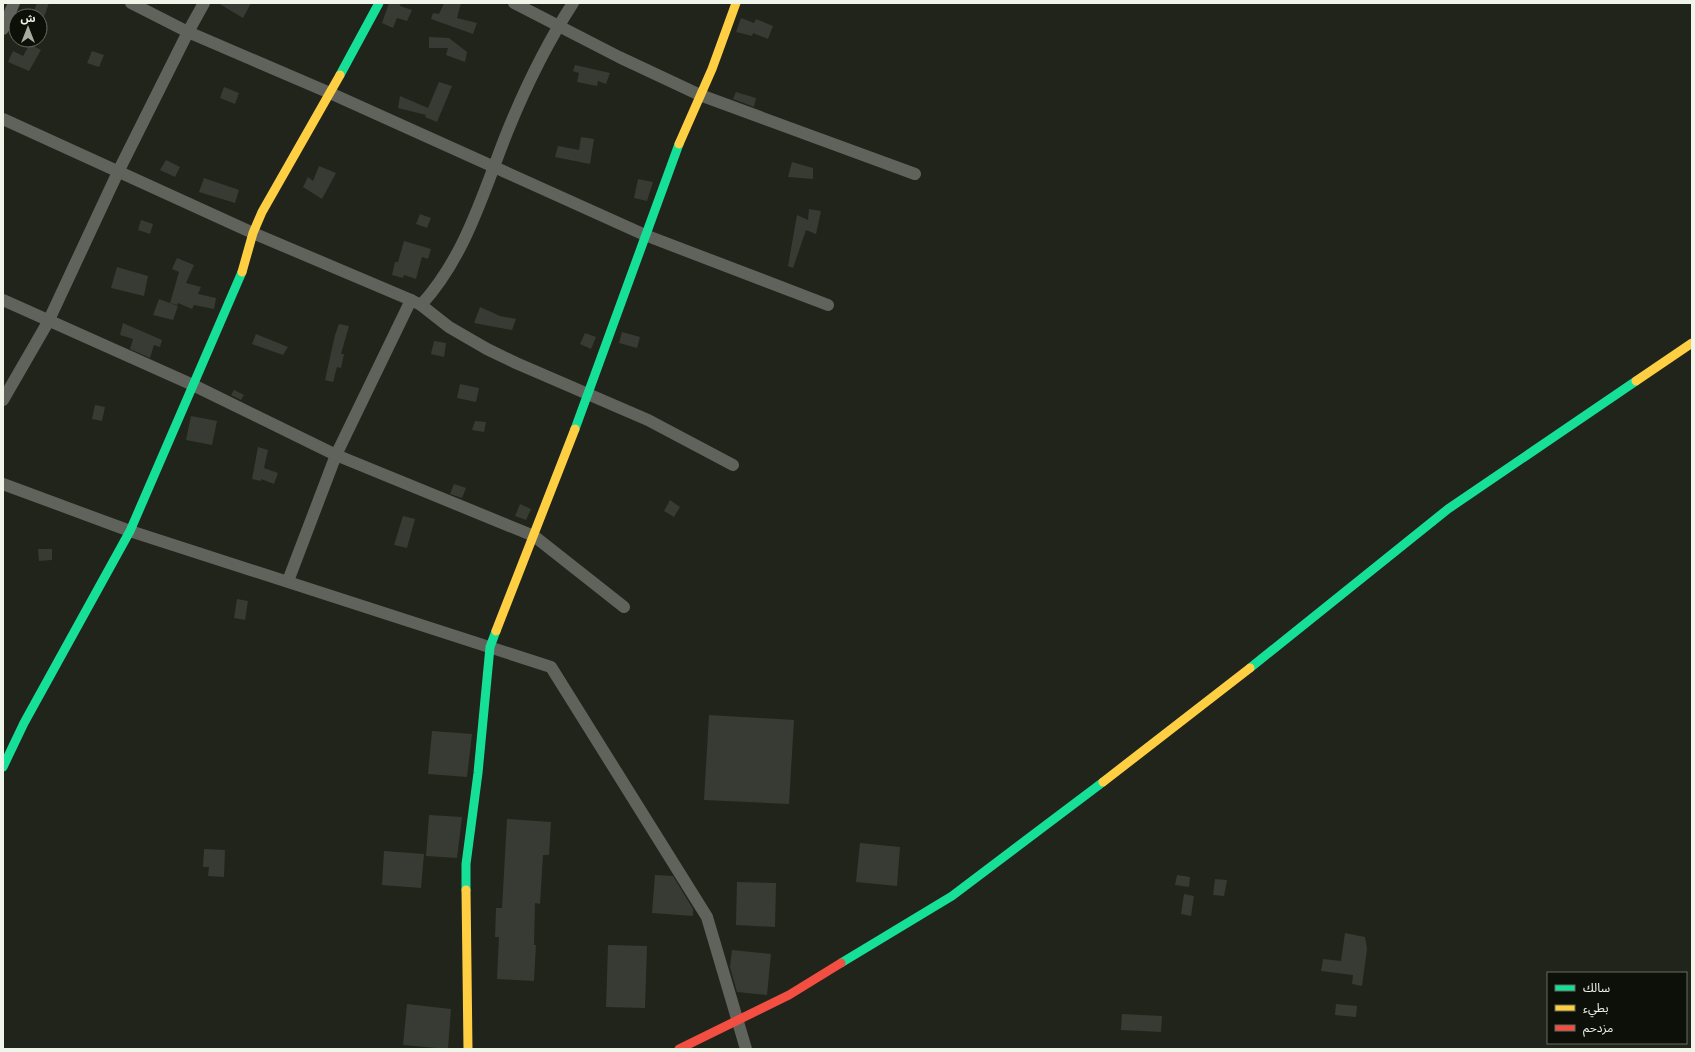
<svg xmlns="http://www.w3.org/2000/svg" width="1695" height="1052" viewBox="0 0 1695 1052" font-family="'Archivo Narrow','Noto Sans Arabic',sans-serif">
<rect width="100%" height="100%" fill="#20241b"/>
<g fill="#373b33">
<path d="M37,3H49L44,17L33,13Z"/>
<path d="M218,3H251L243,18Z"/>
<path d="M389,3H401L400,6L412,10L407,21L397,18L393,28L382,23Z"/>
<path d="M444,3H461L457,18L477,23L473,34L431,19L433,13L439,14Z"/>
<path d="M741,18L754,23L756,19L773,26L768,39L753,33L752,36L736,32Z"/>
<path d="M429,37L449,38L467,52L465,62L446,55L448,48H429Z"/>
<path d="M30,44L41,50L29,71L8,62L13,51L23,56Z"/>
<path d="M92,51L104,55L99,67L87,63Z"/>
<path d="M575,65L610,73L606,84L598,81L597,86L577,82L579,73L573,71Z"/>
<path d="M439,82L452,86L437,122L425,117L426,115L398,108L400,96L428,108Z"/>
<path d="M224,87L239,93L235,104L220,98Z"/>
<path d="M736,92L756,98L754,107L733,99Z"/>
<path d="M581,137L594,139L590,164L555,157L558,146L579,150Z"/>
<path d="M166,160L180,167L175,177L160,170Z"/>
<path d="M792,162L813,168V179L788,177Z"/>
<path d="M319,166L336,173L322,199L303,187L308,177L313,181Z"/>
<path d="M204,178L239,190L235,203L199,192Z"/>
<path d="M638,179L653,182L647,201L634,198Z"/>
<path d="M809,209L821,211L816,234L806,230L793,268L788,266L797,215L808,220Z"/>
<path d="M420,214L431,218L427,228L416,224Z"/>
<path d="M141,220L153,224L150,234L138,230Z"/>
<path d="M404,241L431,249L428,259L422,257L416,279L404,275L403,278L392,275L395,262H398Z"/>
<path d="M177,258L194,265L186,283L201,287L198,294L216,298L214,309L194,305L192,309L178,303L177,305L170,303L179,272L172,269Z"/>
<path d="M117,267L148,276L144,296L111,288Z"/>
<path d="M159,299L178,306L173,320L153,315Z"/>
<path d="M480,307L500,316L516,319L512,330L474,323Z"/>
<path d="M123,323L162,340L160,347L154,345L150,358L130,349L133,339L120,335Z"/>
<path d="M339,324L349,326L341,354H344L341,368L337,367L333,382L325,380L335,335Z"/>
<path d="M622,332L640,337L637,348L619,343Z"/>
<path d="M585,333L596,337L591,349L580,344Z"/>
<path d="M256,334L288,347L283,355L252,344Z"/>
<path d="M434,341L446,343L444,357L431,354Z"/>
<path d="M460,384L479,388L476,402L457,398Z"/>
<path d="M234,390L244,395L241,400L231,395Z"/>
<path d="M95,405L105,407L102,421L92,419Z"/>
<path d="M191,416L217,421L212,445L186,440Z"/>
<path d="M475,421L486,422L484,432L472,430Z"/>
<path d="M258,447L268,450L264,468L278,473L274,484L261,479V481L252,479Z"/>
<path d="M454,484L466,488L462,498L450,494Z"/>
<path d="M670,500L680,507L674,517L664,511Z"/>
<path d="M520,504L531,509L526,520L515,516Z"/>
<path d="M403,516L415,519L407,548L394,545Z"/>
<path d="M38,549H52V560L39,561Z"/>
<path d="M237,599L248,601L245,620L234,618Z"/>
<path d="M709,715L794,720L789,804L704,800Z"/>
<path d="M432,731L472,734L467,777L428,774Z"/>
<path d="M429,815L462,817L457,858L426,856Z"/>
<path d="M507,819L551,822L549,855H543L540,904L535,903L534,945H536L534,981L497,979L499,937H495L496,908H502Z"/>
<path d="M860,843L900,847L897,886L856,882Z"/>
<path d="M204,849L225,850L224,877L208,876L209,867H203Z"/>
<path d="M384,851L424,854L421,888L382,885Z"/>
<path d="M655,875L673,876L693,909V916L652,913Z"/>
<path d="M1177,875L1190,877L1189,887L1175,885Z"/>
<path d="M1215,879L1227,880L1224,896L1213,895Z"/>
<path d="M737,882L776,883L775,927L736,925Z"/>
<path d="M1184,894L1194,896L1191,916L1181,914Z"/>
<path d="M1345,933L1365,937L1367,949L1362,986L1352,984L1353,975L1321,971L1323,959L1341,961Z"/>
<path d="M608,945L647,946L645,1008L606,1007Z"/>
<path d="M732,950L771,954L767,995L737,992L730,967Z"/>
<path d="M407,1004L451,1009L448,1049L403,1045Z"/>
<path d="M1336,1004L1357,1006L1356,1017L1335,1015Z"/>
<path d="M1122,1014L1162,1016L1161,1032L1121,1030Z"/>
</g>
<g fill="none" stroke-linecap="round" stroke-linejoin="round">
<g stroke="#60635c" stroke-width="12">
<path d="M131,3L188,32L330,93L645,235L828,305"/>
<path d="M514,3L619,57L700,95L915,174"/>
<path d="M3,29L14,3"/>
<path d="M3,119L253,233L411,300L421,305L449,327L487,349L516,363L648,420L733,465"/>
<path d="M3,300L193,385L336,455L534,536L624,607"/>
<path d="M421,305C466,256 484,190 508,130C526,86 547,43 573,3"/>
<path d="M3,400L48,322L118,172L188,32L204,3"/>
<path d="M3,484L130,531L551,667L707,917L746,1049"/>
<path d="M288,581L336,455L411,300"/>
</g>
<g stroke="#16e098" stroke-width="9">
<path d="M340,75L379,3"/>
<path d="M575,429L679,144"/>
<path d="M1250,668L1448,509L1636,381"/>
<path d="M3,767L24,723L130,531L242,272"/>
<path d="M466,890V864L478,773L490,647L496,631"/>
<path d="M841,963L952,896L1103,782"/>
</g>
<g stroke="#ffcf43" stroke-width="9">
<path d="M679,144L712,69L736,3"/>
<path d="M242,272L253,233L262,212L340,75"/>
<path d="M1636,381L1692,343"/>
<path d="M496,631L575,429"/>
<path d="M1103,782L1250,668"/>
<path d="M466,890L468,1049"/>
</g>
<path stroke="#f24e42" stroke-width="9" d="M679,1049L789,995L841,963"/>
</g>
<rect width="1695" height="1052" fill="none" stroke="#eff5e9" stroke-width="8"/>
<rect x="1547" y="972" width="140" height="72" fill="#0c1008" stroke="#676c62"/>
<rect x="1555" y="985" width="20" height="6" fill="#16e098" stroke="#676c62"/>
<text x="1583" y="992" font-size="12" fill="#eff5e9">سالك</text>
<rect x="1555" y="1005" width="20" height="6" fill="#ffcf43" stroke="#676c62"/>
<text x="1583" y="1012" font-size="12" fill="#eff5e9">بطيء</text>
<rect x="1555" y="1025" width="20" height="6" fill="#f24e42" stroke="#676c62"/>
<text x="1583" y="1032" font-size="12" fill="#eff5e9">مزدحم</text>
<g transform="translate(28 28)"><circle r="19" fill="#0c1008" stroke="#676c62"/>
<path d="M0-3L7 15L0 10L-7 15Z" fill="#a7aca1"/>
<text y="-6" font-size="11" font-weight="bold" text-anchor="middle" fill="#eff5e9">ش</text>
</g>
</svg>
